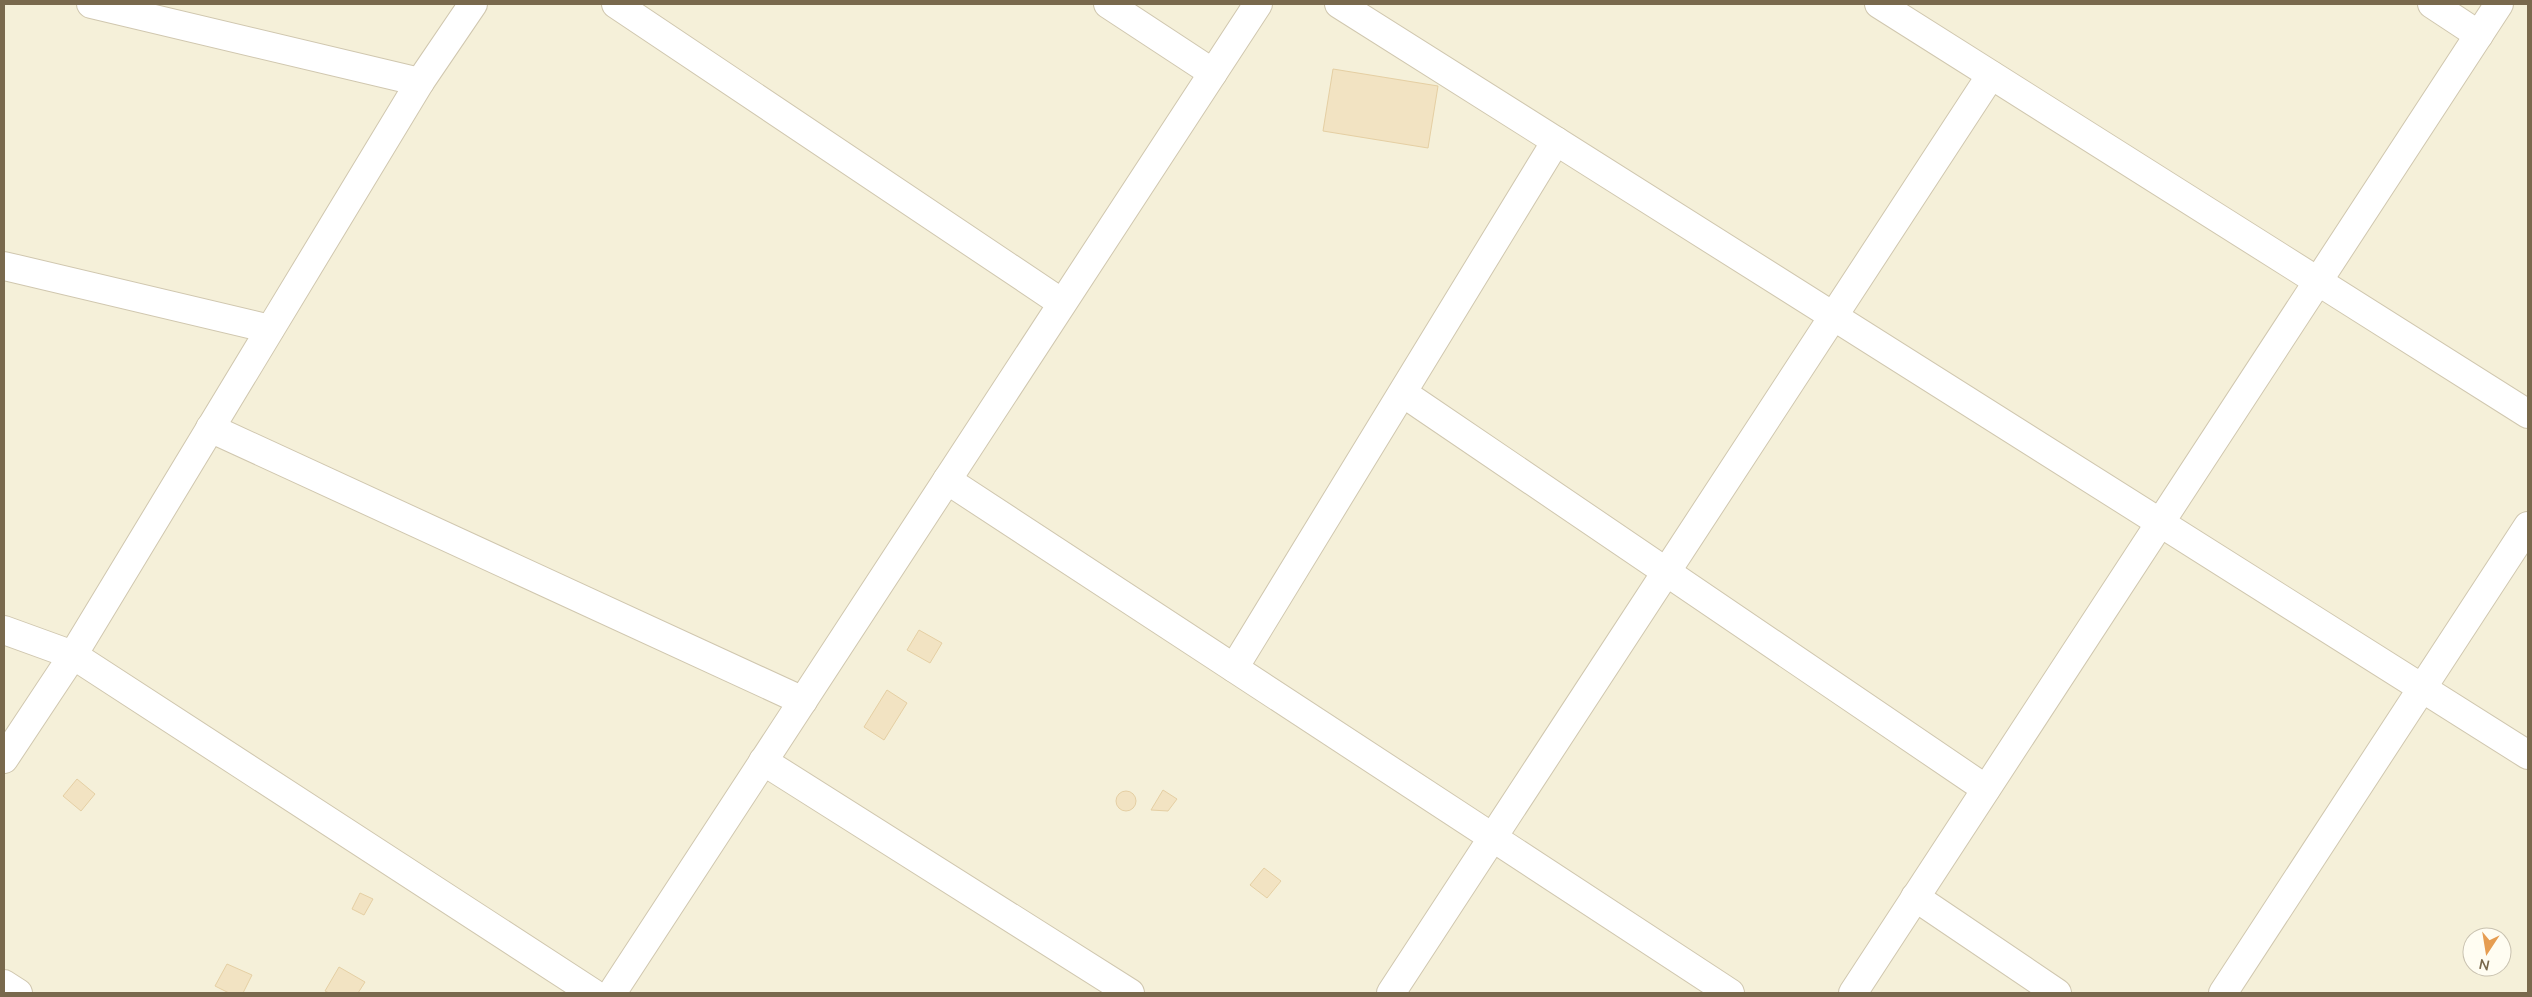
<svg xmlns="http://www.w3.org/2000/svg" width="2532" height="997" viewBox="0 0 2532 997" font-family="Mulish,sans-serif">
<rect width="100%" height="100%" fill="#fdfbeb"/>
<path fill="#f5f0d9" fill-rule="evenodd" d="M4,4H2528V993H4ZM2472,937H2502V967H2472Z"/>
<g fill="#f2e3c2" stroke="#e5cfa3">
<path d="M1333,69L1438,86L1428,148L1323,131Z"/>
<path d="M919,630L942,643L930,663L907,650Z"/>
<path d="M887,690L907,703L884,740L864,727Z"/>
<path d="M77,779L95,794L81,811L63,796Z"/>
<path d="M1163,790L1177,799L1168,811L1151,810Z"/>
<circle cx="1126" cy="801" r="10"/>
<path d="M1264,868L1281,881L1267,898L1250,885Z"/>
<path d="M360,893L373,899L364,915L352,909Z"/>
<path d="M227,964L252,975L243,993H229L215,986Z"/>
<path d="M339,967L365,982L358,993H329L325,991Z"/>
</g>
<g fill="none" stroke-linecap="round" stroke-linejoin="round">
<defs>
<g id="minor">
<path d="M91,4L420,82"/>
<path d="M616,4L1062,303"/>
<path d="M1108,4L1213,73"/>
<path d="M1339,4L2528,755"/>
<path d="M1879,4L2528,414"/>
<path d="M2432,4L2479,35"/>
<path d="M4,266L270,329"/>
<path d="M1403,393L1986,789"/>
<path d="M210,428L803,701"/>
<path d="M947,480L1730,993"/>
<path d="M4,630L73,655L593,993"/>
<path d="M1234,668L1556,141"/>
<path d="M4,759L73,655L420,82L473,4"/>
<path d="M763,761L1130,993"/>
<path d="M1915,897L2057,993"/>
<path d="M4,984L18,993"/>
<path d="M612,993L1258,4"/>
<path d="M1391,993L1991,75"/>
<path d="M1853,993L2499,4"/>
<path d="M2223,993L2528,526"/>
</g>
</defs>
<use href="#minor" stroke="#d0c7af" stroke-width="30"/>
<use href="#minor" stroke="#fff" stroke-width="28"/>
</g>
<rect width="2532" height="997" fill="none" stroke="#79694d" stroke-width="10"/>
<g transform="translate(2487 952) rotate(192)"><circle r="24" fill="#fffdf2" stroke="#c9c2b0"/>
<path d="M0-4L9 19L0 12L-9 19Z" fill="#e69d51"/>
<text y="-8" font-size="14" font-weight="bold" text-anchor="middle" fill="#79694d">N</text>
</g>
</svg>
